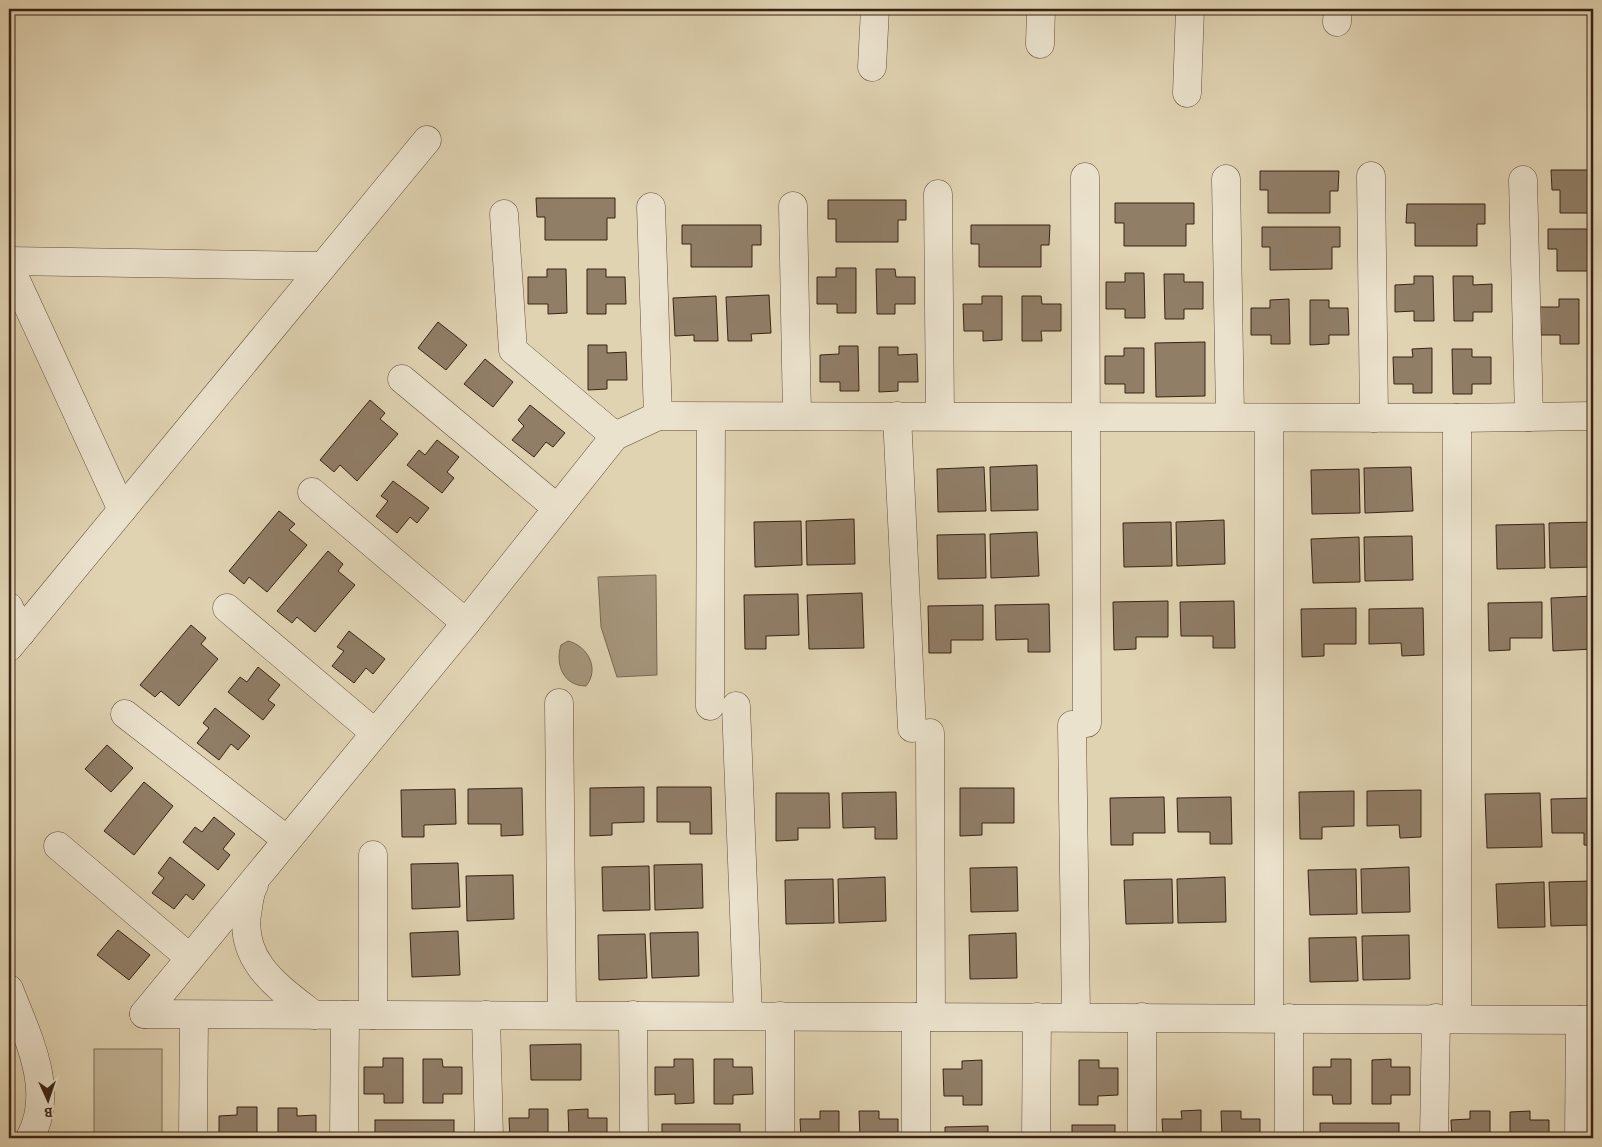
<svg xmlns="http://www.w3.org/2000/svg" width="1602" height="1147" viewBox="0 0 1602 1147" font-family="Alegreya,serif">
<rect width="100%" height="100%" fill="#e0d3b2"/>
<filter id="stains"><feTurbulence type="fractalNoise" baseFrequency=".004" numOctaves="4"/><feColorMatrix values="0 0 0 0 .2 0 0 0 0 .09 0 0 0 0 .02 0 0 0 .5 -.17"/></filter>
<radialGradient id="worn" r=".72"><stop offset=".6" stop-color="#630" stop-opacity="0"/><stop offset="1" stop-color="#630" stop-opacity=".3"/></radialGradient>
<rect fill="#c4b597" stroke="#7e6c56" x="94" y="1049" width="68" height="89"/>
<g fill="#a7977d" stroke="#7b6853">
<path d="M656,575L657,675L617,677L601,627L598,577Z"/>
<path d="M568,641C588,646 600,669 586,686C563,686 555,664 561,645Z"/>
</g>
<g fill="#907e67" stroke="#392215">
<path d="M1551,170H1593V213H1560V190H1552Z"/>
<path d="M1260,171H1339L1338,191H1330V213H1268V190H1260Z"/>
<path d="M536,198H615V218H607V240H545V217H537Z"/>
<path d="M828,200H906V220H898V242H836V219H828Z"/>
<path d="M1115,203H1194V224H1186V246H1124V223H1115Z"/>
<path d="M1407,204H1485V224H1477V246H1415V223H1406Z"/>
<path d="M682,225H761V245H752V267H691V244H682Z"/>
<path d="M971,225H1050L1049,245H1041V267H979V244H971Z"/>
<path d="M1262,227H1340V247H1332V269L1270,270V247H1262Z"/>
<path d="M1548,229H1593V271H1557V249H1548Z"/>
<path d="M836,268H856V313H837V304H817V277H836Z"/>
<path d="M547,269H566L567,313L548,314V304H528V277H547Z"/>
<path d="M587,269H606V277H625L626,304H606V314H587Z"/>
<path d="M876,269H895L896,277H915V304H895V314H877Z"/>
<path d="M1125,273H1144L1145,318H1125V309H1106V282H1125Z"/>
<path d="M1164,274H1184V282H1203V309H1184V319H1165Z"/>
<path d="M1414,276H1433L1434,321H1414V311L1395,312V285L1414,284Z"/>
<path d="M1453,276H1473V285L1492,284V312H1473V321H1454Z"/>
<path d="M769,295L771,333L751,334L752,341H728L726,297Z"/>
<path d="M716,296L718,341H694V335L675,336L673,298Z"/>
<path d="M982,296H1002V340L983,341V331H964L963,304H982Z"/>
<path d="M1022,296H1041L1042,304H1061V331H1041L1042,341H1022Z"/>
<path d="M1289,299L1290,344H1271V335H1251V308H1270V300Z"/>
<path d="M1559,299H1579V344H1560V335H1541L1540,307H1559Z"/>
<path d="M1310,300H1329V308H1348L1349,335H1329V344L1310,345Z"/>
<path d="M438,322L467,345L446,370L418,348Z"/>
<path d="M1205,342V396L1156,397L1155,343Z"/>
<path d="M588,345H607V353L626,352L627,380H607V389L588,390Z"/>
<path d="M839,346H858L859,391H840V382H820V355L839,354Z"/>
<path d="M879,347H898V355L917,354L918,382H898V391L879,392Z"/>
<path d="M1124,348H1144V393H1125V384H1105V356H1124Z"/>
<path d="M1432,348V393H1413V384H1394L1393,357H1413L1412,349Z"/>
<path d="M1452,349H1472V357H1491V384H1472V394H1453Z"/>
<path d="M485,359L513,382L493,407L464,384Z"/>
<path d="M370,400L385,413L380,419L398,434L357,481L340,465L334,472L320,460Z"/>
<path d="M530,405L565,433L553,447L546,442L534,457L512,440L524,426L518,420Z"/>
<path d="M437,440L459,457L447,472L454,478L442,493L407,465L419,450L425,455Z"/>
<path d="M1037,465L1038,510L991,511L990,467Z"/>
<path d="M984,467L986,511L938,512L937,469Z"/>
<path d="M1411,467L1413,511L1365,513L1364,468Z"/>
<path d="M1359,469L1360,513L1312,514L1311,470Z"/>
<path d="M393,481L429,508L417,523L410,517L397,533L376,516L388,501L381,496Z"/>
<path d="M279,511L295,524L289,530L307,545L267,592L249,577L244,584L229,571Z"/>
<path d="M854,519L855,564L807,565L806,521Z"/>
<path d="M1224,520L1225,564L1177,566L1176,522Z"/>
<path d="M801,521L802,565L755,567L754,522Z"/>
<path d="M1171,522L1172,566L1124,567L1123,523Z"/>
<path d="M1593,522V567L1550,568L1549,523Z"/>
<path d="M1544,524L1545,568L1497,569L1496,525Z"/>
<path d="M1037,532L1039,576L991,578L990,534Z"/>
<path d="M985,534L986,578L938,579L937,535Z"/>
<path d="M1412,536L1413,580L1365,581L1364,537Z"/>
<path d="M1359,537L1360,582L1313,583L1311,539Z"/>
<path d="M328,551L343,564L338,571L355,585L315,632L297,617L292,623L277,611Z"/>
<path d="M862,593L864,648L809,649L807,595Z"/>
<path d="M798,594L799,635L766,636V649H745L744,595Z"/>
<path d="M1593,596V649L1553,651L1551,598Z"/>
<path d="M1168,601V637H1136V649L1114,650L1113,602Z"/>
<path d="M1234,601L1235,648H1213V636H1181L1180,602Z"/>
<path d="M1542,602V638H1510V650L1489,651L1488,603Z"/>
<path d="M1049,604L1050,652H1028V639L996,640L995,605Z"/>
<path d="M983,605V640H951V653H929L928,606Z"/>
<path d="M1356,608V644H1324V656L1302,657L1301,609Z"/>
<path d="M1423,608L1424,655L1402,656L1401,643L1369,644V609Z"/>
<path d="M191,625L206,638L201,644L218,659L179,706L161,691L155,697L140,685Z"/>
<path d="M349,631L385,659L373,674L366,668L354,683L332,666L344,651L337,647Z"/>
<path d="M258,667L280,685L268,700L275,705L263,720L228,692L240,677L247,682Z"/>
<path d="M215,708L250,736L238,750L231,744L219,760L197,743L209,728L203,723Z"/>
<path d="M107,745L133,768L111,792L85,769Z"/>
<path d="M144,782L173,806L134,855L104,831Z"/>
<path d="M644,787V822L612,823V835L590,836V788Z"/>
<path d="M657,787H711L712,834H690V822H657Z"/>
<path d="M522,788L523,835L501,836V824H468V789Z"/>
<path d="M960,788H1014V823H982V835L960,836Z"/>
<path d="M455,789L456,824L424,825V837H402L401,790Z"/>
<path d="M1421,790V837L1400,838L1399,825L1367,826V791Z"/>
<path d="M1354,791V826L1322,827V839H1300L1299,792Z"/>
<path d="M896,792L897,839H875V827L843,828L842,793Z"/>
<path d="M776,793H829L830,828H798V840L776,841Z"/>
<path d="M1540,793L1542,847L1487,848L1485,794Z"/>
<path d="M1164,797L1165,833H1133V845H1111L1110,798Z"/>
<path d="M1231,797L1232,844H1210V832H1178L1177,798Z"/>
<path d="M1593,798V845H1584V833H1552L1551,799Z"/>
<path d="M214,817L235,834L223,849L230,855L218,870L183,842L195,827L202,832Z"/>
<path d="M170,857L205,885L193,900L186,894L174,909L152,893L164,878L158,873Z"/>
<path d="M458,863L460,907L412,909L411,864Z"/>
<path d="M702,864L703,908L655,910L654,865Z"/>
<path d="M649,866L650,910L603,911L602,867Z"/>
<path d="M1017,867L1018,911L971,912L970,868Z"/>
<path d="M1409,867L1410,912L1362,913L1361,869Z"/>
<path d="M1356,869L1357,914L1310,915L1308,870Z"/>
<path d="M513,875L514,919L467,921L466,876Z"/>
<path d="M885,877L886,921L839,923L838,879Z"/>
<path d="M1225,877L1226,922L1178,923L1177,879Z"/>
<path d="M833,879L834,923L786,924L785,880Z"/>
<path d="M1172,879L1173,923L1126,924L1124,880Z"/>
<path d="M1593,881V925L1551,926L1549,882Z"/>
<path d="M1544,882L1545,927L1498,928L1496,884Z"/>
<path d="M118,930L150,955L129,980L97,955Z"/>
<path d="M458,931L460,975L412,977L410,933Z"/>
<path d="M698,932L699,976L652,978L650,933Z"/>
<path d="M1016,933L1017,978L970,979L969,935Z"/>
<path d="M645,934L647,978L599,980L598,935Z"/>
<path d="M1409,935L1410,979L1363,980L1362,936Z"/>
<path d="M1356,937L1358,981L1310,982L1309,938Z"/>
<path d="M581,1044V1080H531L530,1045Z"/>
<path d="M383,1058H403V1103H384V1094H364V1067H383Z"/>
<path d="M423,1059H442L443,1067H462V1094H443V1103H423Z"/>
<path d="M674,1059H693L694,1103L675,1104V1094L655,1095V1067H674Z"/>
<path d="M714,1059H733V1067H752L753,1094L733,1095V1104H714Z"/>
<path d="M1331,1059H1351V1104H1333L1332,1095H1313V1067H1331Z"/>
<path d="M1391,1059V1067H1410V1095H1391V1104H1372V1060Z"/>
<path d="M982,1060V1105H963V1096H944L943,1069H962V1061Z"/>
<path d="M1079,1060H1099V1068H1118V1095L1098,1096V1105H1079Z"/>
<path d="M237,1107H257V1138H219V1116L237,1115Z"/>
<path d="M278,1108H297V1116L316,1115V1138H278Z"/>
<path d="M529,1109H548V1138H510L509,1118H529Z"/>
<path d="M588,1109V1118H607V1138H569L568,1110Z"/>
<path d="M1201,1110V1138H1163L1162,1119H1182L1181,1111Z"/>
<path d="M820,1111H839V1138H801L800,1119H820Z"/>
<path d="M859,1111H879V1119H898V1138H860Z"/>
<path d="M1221,1111H1241V1119H1260V1138H1222Z"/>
<path d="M1470,1111H1490V1138H1452L1451,1120L1470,1119Z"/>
<path d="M1530,1111V1120H1549V1138H1510V1112Z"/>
<rect x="375" y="1120" width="79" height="18"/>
<rect x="1320" y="1123" width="79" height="15"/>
<rect x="662" y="1124" width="78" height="14"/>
<rect x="1072" y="1125" width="43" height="13"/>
<path d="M988,1126V1138H945V1127Z"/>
</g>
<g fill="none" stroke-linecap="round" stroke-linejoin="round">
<defs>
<g id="minor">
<path d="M1337,22L1338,9"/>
<path d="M1040,44L1041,9"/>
<path d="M872,67L875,9"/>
<path d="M1187,93L1190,9"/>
<path d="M1371,176L1374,418"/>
<path d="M1085,177L1087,723"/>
<path d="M1226,179L1230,417"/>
<path d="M1523,180L1529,417"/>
<path d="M938,194L940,416"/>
<path d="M793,206L797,416"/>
<path d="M651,207L658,416"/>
<path d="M504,214L513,350L615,436"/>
<path d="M9,261L323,266"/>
<path d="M9,265L122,510"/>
<path d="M402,379L557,508"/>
<path d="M897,416L912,728"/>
<path d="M1269,418V1017"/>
<path d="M1457,418V1018"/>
<path d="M312,492L466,623"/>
<path d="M9,607L21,633"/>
<path d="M227,608L375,733"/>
<path d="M9,647L427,140"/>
<path d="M559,703L562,1015"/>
<path d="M710,706L711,417"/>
<path d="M736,706L748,1016"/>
<path d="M125,714L287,840"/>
<path d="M1072,725L1076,1017"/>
<path d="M930,733L931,1017"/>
<path d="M58,846L190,958"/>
<path d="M254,885C250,892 249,900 248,908C237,960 278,987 314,1015"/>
<path d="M9,989C27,1036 56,1090 30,1138"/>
<path d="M144,1014L466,623L615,436L658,416L1457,418L1593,416"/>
<path d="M144,1014L1593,1020"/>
<path d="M373,1015V855"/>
<path d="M486,1015L489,1138"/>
<path d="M633,1015L634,1138"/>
<path d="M916,1017V1138"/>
<path d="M1142,1017V1138"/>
<path d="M1289,1018V1138"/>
<path d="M193,1138L194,1015"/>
<path d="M344,1138L345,1015"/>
<path d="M780,1138V1016"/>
<path d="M1036,1138L1037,1017"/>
<path d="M1434,1138L1436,1018"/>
<path d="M1579,1138L1580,1020"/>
</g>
</defs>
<use href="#minor" stroke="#634e3c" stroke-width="29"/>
<use href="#minor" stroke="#ebe2cd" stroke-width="28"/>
</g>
<rect width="1602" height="1147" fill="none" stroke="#e0d3b2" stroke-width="30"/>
<rect x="10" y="10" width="1582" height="1127" fill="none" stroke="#392215" stroke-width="2.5"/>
<rect x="15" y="15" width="1572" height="1117" fill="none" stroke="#392215"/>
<g transform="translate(48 1100) rotate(177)" stroke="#ebe2cd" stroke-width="4" paint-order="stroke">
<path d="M0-4L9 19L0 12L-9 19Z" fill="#392215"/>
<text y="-8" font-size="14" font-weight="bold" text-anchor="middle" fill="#392215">B</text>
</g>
<rect width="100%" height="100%" filter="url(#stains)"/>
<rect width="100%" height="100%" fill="url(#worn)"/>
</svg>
